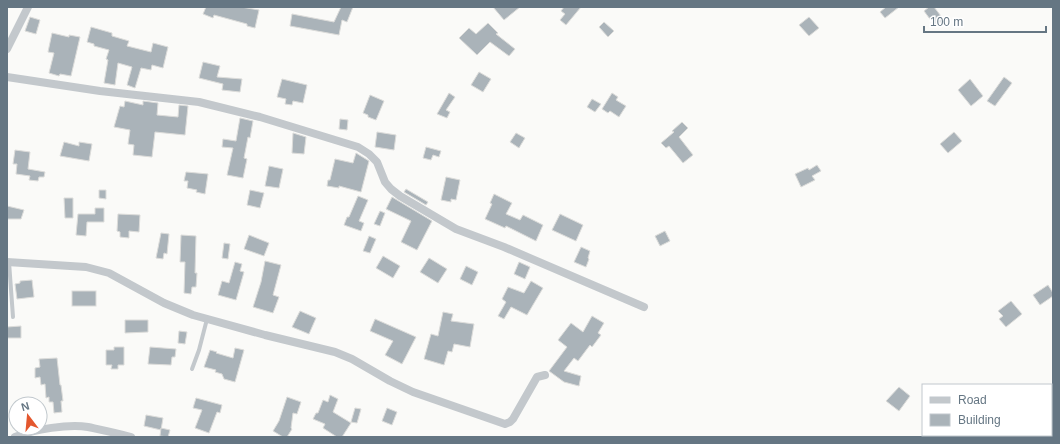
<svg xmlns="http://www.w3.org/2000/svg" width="1060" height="444" viewBox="0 0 1060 444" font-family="Helvetica,sans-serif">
<rect width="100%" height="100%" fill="#fafaf8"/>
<g fill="#aab3b9" stroke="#dcdcda">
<path d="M206,7H241L259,10L255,28L247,26V24L214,15L213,18L203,14Z"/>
<path d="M341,7H353L347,22L342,20L339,35L290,26L292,14L334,22Z"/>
<path d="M493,7H520L504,20Z"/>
<path d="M564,7H581L566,25L560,20L565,14L561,11Z"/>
<path d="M886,7H899L885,18L880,12Z"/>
<path d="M929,7H934L944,20L935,26L924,11Z"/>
<path d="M30,17L40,20L36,34L25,31Z"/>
<path d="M809,17L819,28L809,36L799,25Z"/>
<path d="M604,22L614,31L608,37L599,27Z"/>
<path d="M488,23L498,33L496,34L515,49L509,56L490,42L477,55L459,38L469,28L476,34Z"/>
<path d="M91,27L112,33V36L129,41L127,46L151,52L153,43L168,47L163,68L152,65L151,70L141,68L135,88L127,85L132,67L118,63L115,85L104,83L108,60L106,59L109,50L94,46V44L87,42Z"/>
<path d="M52,33L69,37V35L80,37L71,76L60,74L59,76L49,73L54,53L48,52Z"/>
<path d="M203,62L220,66L217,77L242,79L240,92L222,90L223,84L199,78Z"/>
<path d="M479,72L491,79L483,92L471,85Z"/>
<path d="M1004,77L1012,83L995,106L987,101Z"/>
<path d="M282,79L307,85L303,103L293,101L292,105L285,104L286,99L277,97Z"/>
<path d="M970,79L983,96L971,106L958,90Z"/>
<path d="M449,93L455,97L446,110L450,112L447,118L437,114Z"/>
<path d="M612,93L618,97L616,100L626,106L619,117L610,111L608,113L602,109Z"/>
<path d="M370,95L384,101L376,120L368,117V115L363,113Z"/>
<path d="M592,99L601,104L595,112L587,107Z"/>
<path d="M125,101L143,105V101L158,103L157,115L178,117L179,105L188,106L185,135L155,132L152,157L133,155L134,145L128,144L130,130L114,127L120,106L124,107Z"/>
<path d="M240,118L253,121L250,138L248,137L244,158L247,159L243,178L227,175L233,148L222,147L223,139L236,141Z"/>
<path d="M340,119L348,120L347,130L339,129Z"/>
<path d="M682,122L688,128L679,137L693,155L683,163L669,146L666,148L661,143L674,132L672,131Z"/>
<path d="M377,132L396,135L394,150L375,147Z"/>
<path d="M954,132L962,141L948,153L940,144Z"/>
<path d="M293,133L306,137L304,154L292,153Z"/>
<path d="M516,133L525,138L519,148L510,142Z"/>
<path d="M64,142L79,146V142L92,144L89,161L60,156Z"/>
<path d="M426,147L441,151L439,157L433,155L431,160L423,158Z"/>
<path d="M15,150L30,152L28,169L45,172L44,177H39L38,181L29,180L30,176L16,174L17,164H13Z"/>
<path d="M356,153L369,161L361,192L339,186V188L327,186L328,180H330L335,159L353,163Z"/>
<path d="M817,165L821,171L812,176L815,180L801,187L795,174L808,168L809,170Z"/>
<path d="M269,166L283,169L279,188L265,186Z"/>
<path d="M186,172L208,174L205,194L196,192L197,190L187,188L188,181H184Z"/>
<path d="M446,177L460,180L456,200L451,199V202L441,200Z"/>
<path d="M406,189L428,202L426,205L404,192Z"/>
<path d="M99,190H106V199L99,198Z"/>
<path d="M250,190L264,193L260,208L247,205Z"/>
<path d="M494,194L512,203L506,214L520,220L523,215L543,225L536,241L506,226L505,228L485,219L492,204L490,203Z"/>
<path d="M358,196L368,200L359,221L364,223L361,231L344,225L347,217H349Z"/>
<path d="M392,197L432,221L417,250L401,242L411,221L386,209Z"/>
<path d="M64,198H73V218H65Z"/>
<path d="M7,206L24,210L21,219H7Z"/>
<path d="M95,208H104V222H87L86,236L76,235L78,214H95Z"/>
<path d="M380,211L385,213L380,226L374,224Z"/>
<path d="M118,214L140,215L139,232L129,231V238L120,237V232L117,231Z"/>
<path d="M560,214L583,225L576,241L552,230Z"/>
<path d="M665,231L670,241L660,246L655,236Z"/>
<path d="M161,233L169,234L167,254L164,253L163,259L156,258Z"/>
<path d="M181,235L196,236L195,273H197L196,287H192L191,294L184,293L185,262H180Z"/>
<path d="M249,235L269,243L264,256L244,249Z"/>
<path d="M369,236L376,239L370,253L363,251Z"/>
<path d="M224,243L230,244L228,259L222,258Z"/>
<path d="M581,247L590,251L588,258L589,259L586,267L574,262Z"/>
<path d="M383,256L400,266L393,278L376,268Z"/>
<path d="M429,258L447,269L438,283L420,272Z"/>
<path d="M265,261L281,265L273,295L279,297L273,313L253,307L261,282Z"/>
<path d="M235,262L242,264L240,271L244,272L236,300L218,295L222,281L229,283Z"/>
<path d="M519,262L530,267L525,279L514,274Z"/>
<path d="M466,266L478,272L472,285L460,279Z"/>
<path d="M32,280L34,297L17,299L15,284L20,283V281Z"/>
<path d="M531,281L543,288L527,315L511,307L504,319L498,316L506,302L502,299L508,287L524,293Z"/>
<path d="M1048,285L1053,293V296L1040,305L1033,295Z"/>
<rect x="72" y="291" width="24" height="15"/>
<path d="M1011,301L1022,314L1006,327L999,319L1003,316L998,311Z"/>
<path d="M300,311L316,318L309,334L292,327Z"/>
<path d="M443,312L453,314L451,321L474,324L470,347L454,344L452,352L448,351L444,365L424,359L431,334L438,336Z"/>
<path d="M592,316L604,323L598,333L601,335L592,347L590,345L578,361L574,358L564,371L581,376L579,386L564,382L549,371L567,347L558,340L571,323L583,332Z"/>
<path d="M375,319L416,337L402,364L385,355L393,341L370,331Z"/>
<path d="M125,320H148V332L125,333Z"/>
<path d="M21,326V338H7V327Z"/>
<path d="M179,331L187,332L185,344L178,343Z"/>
<path d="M114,347H124V365H118V369H111L112,365H106V350H114Z"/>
<path d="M150,347L176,349L175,357H172L171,365L148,364Z"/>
<path d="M235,348L244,350L235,382L224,379L222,374L215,372L216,370L204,367L210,350L217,352L216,353L233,358Z"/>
<path d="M57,358L60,385H61L63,401H61L62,412L54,413L53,402H49V397L46,398L45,384L41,385L40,377L35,378V368L40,367L39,359Z"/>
<path d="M899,387L910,396L899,411L886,401Z"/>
<path d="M330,395L338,399L333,412L351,423L342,437H337L323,428L325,424L313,419L316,413H318L323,400L328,402Z"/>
<path d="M287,397L301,402L297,414L293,413L291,428L292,429L287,437H283L273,431L279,421Z"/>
<path d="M196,398L222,405L220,413L217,412L209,433L195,428L202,410L193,408Z"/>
<path d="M355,408L361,409L357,423L351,422Z"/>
<path d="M387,408L397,412L392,425L382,421Z"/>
<path d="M146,415L163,418L161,430L144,426Z"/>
<path d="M161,428L170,430L168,437L160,436Z"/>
</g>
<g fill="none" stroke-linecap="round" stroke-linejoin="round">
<g stroke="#c3c8cc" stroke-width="4">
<path d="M9,262L13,317"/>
<path d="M192,369L199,350L207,319"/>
</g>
<g stroke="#c3c8cc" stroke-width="8">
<path d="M7,49L28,7"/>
<path d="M7,77L100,91L199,102L260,117L358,147L369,154L377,162L385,182L391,189L400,196L456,229L504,247L644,307"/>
<path d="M7,262L86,267L109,273L164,303L193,315L265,335L335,352L352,359L390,381L413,392L505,424L510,422L513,419L537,377L545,375"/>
<path d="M15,437C34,429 69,424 88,427C102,430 117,433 131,437"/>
</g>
</g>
<rect width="1060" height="444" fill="none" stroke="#657683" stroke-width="16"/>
<rect x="922" y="384" width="130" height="52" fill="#ffffff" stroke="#c1c8cd"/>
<rect x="930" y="397" width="20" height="6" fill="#c3c8cc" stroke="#c1c8cd"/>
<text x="958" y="404" font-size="12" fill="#657683">Road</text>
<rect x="930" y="414" width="20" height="12" fill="#aab3b9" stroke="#c1c8cd"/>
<text x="958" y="424" font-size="12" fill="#657683">Building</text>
<g transform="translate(28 416) rotate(344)"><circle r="19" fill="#ffffff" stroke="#c1c8cd"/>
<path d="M0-3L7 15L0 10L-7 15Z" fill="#e4572e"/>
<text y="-6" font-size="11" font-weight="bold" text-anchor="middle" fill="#657683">N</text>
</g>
<path d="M924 26v6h122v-6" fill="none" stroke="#657683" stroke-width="2"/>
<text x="930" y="26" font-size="12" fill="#657683" stroke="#ffffff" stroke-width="3" paint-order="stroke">100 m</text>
</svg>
